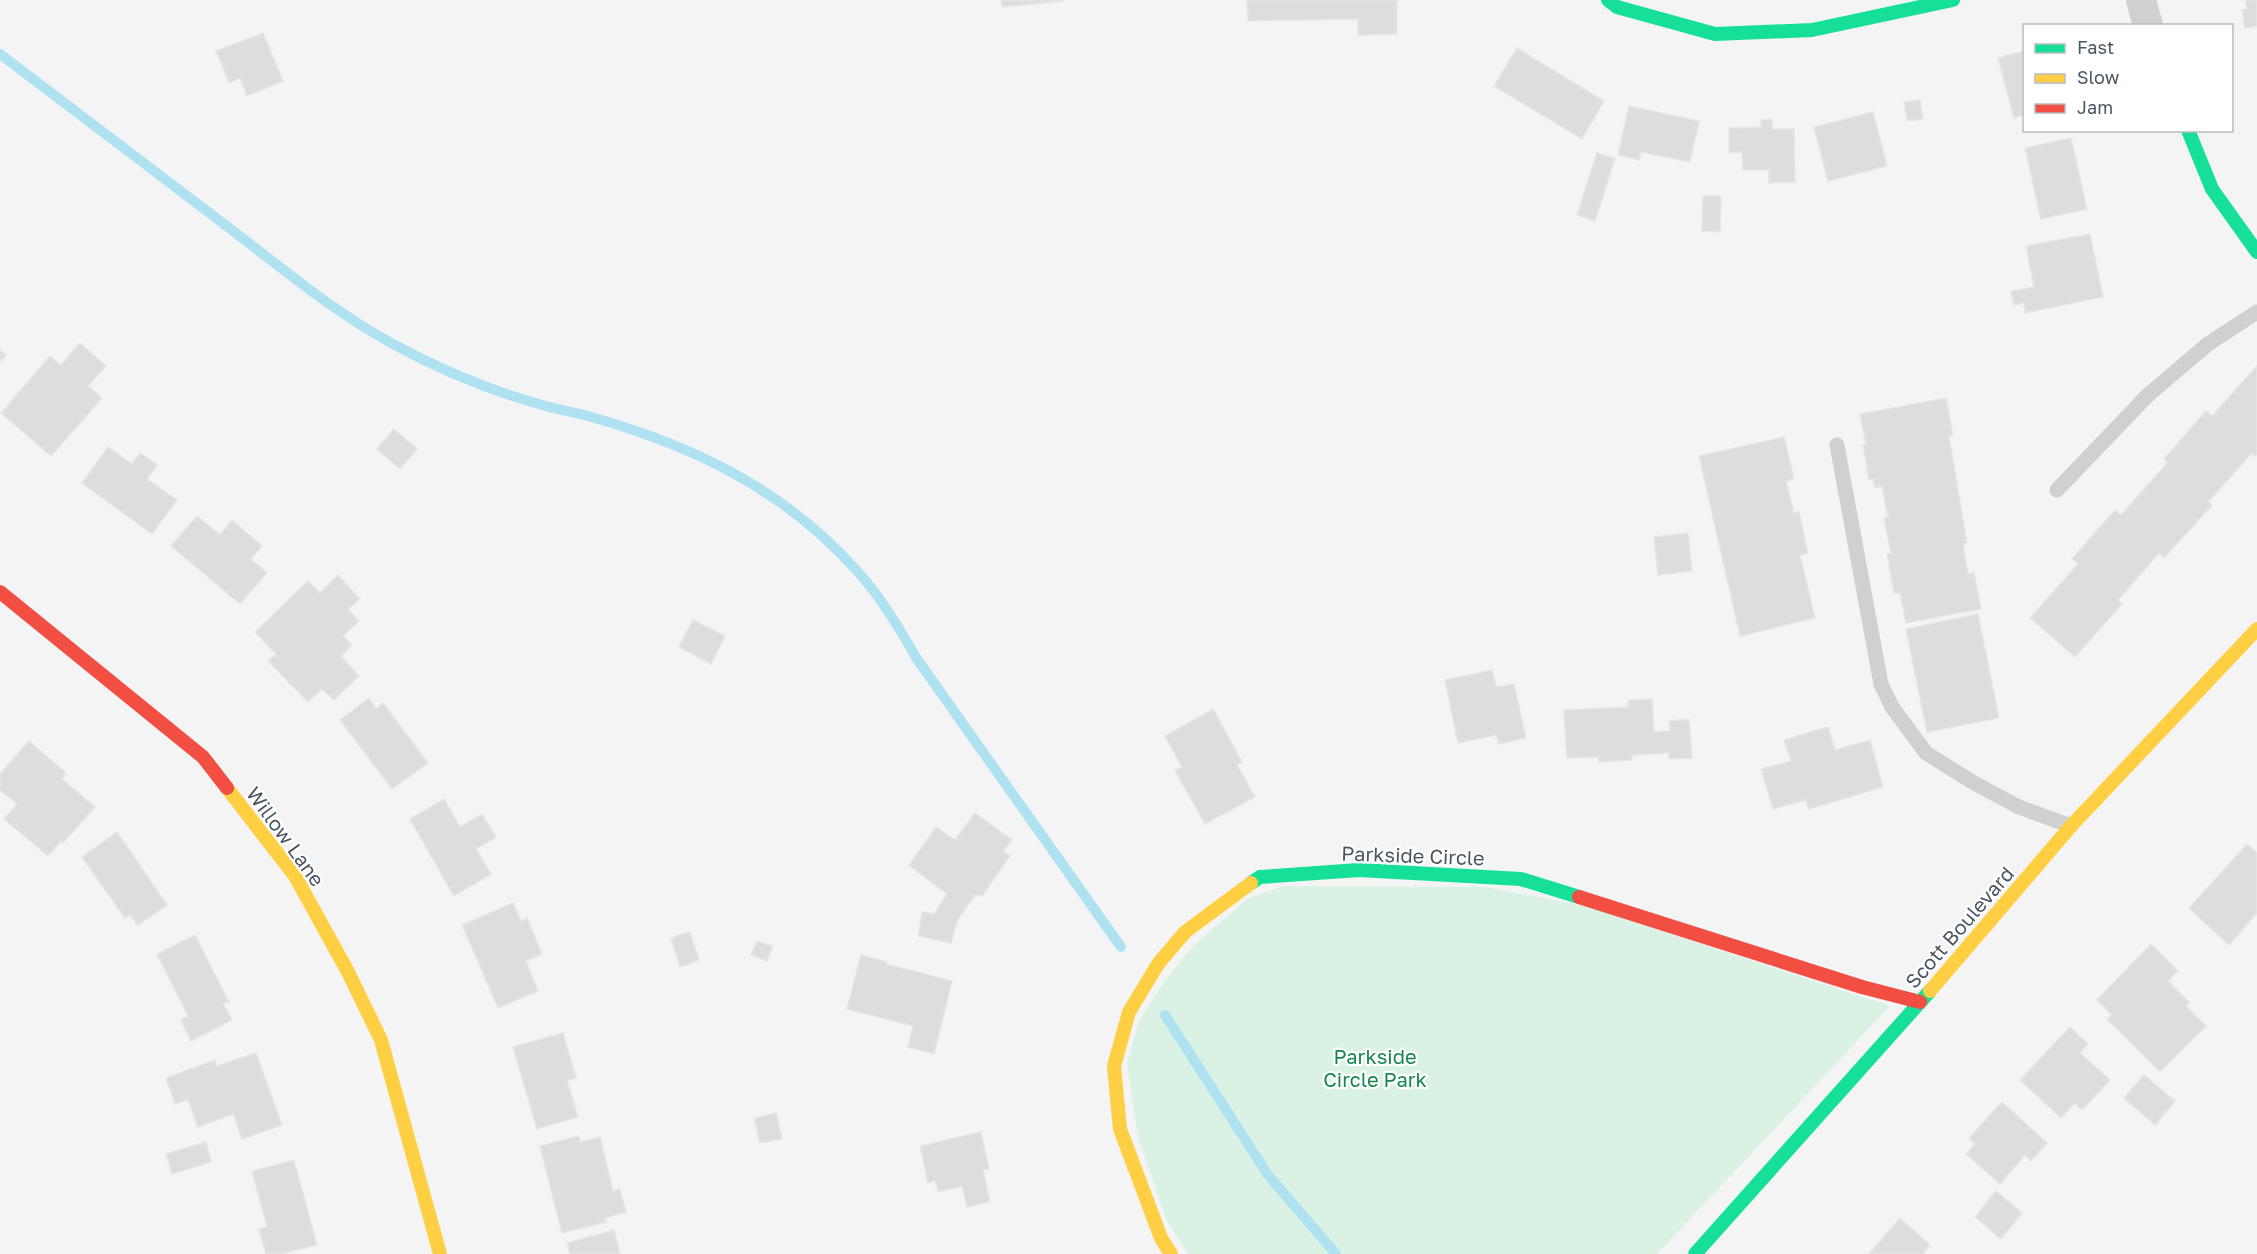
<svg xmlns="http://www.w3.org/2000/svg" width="2257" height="1254" viewBox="0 0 2257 1254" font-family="'Golos Text',sans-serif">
<rect width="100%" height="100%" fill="#f4f4f4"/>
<path fill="#d9f2e3" d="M1283,886L1486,887L1585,906L1890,1006L1657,1254H1188L1166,1219L1138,1137L1127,1063L1139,1021L1163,984L1193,946L1247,899Z"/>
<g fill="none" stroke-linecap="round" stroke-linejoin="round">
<g stroke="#aee2f0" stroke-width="10">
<path d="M0,54C76,111 152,169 228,227C282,268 334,312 393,344C439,369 488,390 539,404C555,409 572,412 588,416C692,445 784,489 857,571C881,597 899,628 917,659L1121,947"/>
<path d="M1165,1015L1268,1175L1336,1254"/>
</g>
</g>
<g fill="#ddddde" stroke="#e5e6e7" stroke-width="1.5">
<path d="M1001,0H1064V1L1002,7Z"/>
<path d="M1247,0H1397V34L1358,35V19L1248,21Z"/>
<path d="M2245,0H2257V26L2245,28L2242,10L2247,9Z"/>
<path d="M263,33L283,81L247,96L240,78L229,83L216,51Z"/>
<path d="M1517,48L1604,101L1582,139L1494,86Z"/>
<path d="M2024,51V115L2014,118L1998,58Z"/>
<path d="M1920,100L1923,119L1907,121L1904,102Z"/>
<path d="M1629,106L1699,121L1690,162L1641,152L1639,160L1618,155Z"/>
<path d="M1873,112L1887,166L1828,181L1814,127Z"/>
<path d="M1772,119V129H1794L1795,182L1769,183V170H1743L1742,152L1729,153V128L1761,127V120Z"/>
<path d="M2071,138L2087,209L2041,219L2025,148Z"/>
<path d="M1597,153L1615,158L1595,221L1577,215Z"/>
<path d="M1703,196H1721L1720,232L1702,231Z"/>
<path d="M2090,234L2103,297L2025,313L2024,303L2014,305L2011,291L2034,287L2026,246Z"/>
<path d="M80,343L106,366L88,386L102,398L51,456L1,413L50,356L61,365Z"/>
<path d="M0,350L6,355L0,362Z"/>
<path d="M2257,366V454L2255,456L2252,453L2208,502L2212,505L2164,558L2159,553L2118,600L2122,604L2075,657L2030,618L2078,564L2072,559L2115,510L2121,515L2168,462L2164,459L2206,411L2212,416Z"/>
<path d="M1946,398L1953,436H1949L1967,543L1963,544L1968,574L1974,573L1981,609L1906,623L1900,593H1894L1887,554L1891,553L1884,518L1888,517L1882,486L1875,488L1873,479L1869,480L1863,445L1866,444L1860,414Z"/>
<path d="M394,429L417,449L400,469L377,449Z"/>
<path d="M1784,437L1794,479L1786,481L1794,513L1799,512L1808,553L1800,555L1815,618L1740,636L1699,456Z"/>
<path d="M108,447L132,464L140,453L157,465L147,479L177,500L152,534L82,483Z"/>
<path d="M197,516L220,535L232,520L262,546L251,559L267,573L240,604L171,546Z"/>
<path d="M1688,533L1692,571L1658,575L1654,537Z"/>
<path d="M338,575L360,599L348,609L359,621L343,636L352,645L341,656L359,676L334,700L322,689L308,702L268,661L276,654L255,632L308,581L320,593Z"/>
<path d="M1978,614L1999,718L1927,732L1906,629Z"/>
<path d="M693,620L725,636L711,664L679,647Z"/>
<path d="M1492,670L1496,687L1514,684L1526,738L1499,744L1496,735L1458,743L1445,680Z"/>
<path d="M369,698L376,709L383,703L428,763L392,789L340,720Z"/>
<path d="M1652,699L1654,732L1670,731L1669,721L1689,719L1692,758L1669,759V753L1632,755V760L1599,762L1598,757L1567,758L1564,710L1628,707V700Z"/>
<path d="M1213,709L1242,762L1237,765L1255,797L1205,824L1175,770L1182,767L1165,736Z"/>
<path d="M1828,727L1835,750L1870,740L1883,787L1809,809L1806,800L1773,809L1761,769L1791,761L1784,740Z"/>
<path d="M29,741L66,773L62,779L95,807L63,843L61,841L48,856L4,819L17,804L0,790V774Z"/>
<path d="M444,799L460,827L482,814L496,837L476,849L491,874L454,896L410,819Z"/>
<path d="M975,813L1012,840L1003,851L1010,856L982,896L975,895L961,915L957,921L951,943L918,936L922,912L934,914L947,894L909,865L936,827L955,840Z"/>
<path d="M117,832L167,905L138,925L130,915L125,918L82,857Z"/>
<path d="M2247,844L2257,853V913L2229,945L2189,908Z"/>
<path d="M513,903L521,921L527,918L542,954L526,961L538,991L498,1008L462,925Z"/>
<path d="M690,932L699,960L680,967L671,938Z"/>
<path d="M195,935L229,1002L223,1004L232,1020L191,1041L181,1020L188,1016L157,954Z"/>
<path d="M757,941L773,946L767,961L751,955Z"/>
<path d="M2151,944L2178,971L2168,981L2189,1002L2186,1006L2206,1026L2160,1072L2107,1019L2112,1015L2097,1000Z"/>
<path d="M861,955L887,962L886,964L952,981L934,1054L908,1047L913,1026L847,1009Z"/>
<path d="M2070,1027L2088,1044L2080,1053L2110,1080L2082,1110L2075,1103L2061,1118L2020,1080Z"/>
<path d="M563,1033L576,1078L567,1080L578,1117L537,1129L513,1047Z"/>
<path d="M256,1053L282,1125L242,1139L233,1114L198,1127L188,1100L175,1104L166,1078L215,1060L217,1066Z"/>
<path d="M2144,1075L2175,1101L2155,1125L2124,1098Z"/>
<path d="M2002,1102L2047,1143L2031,1161L2025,1155L2000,1184L1966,1154L1975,1144L1969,1138Z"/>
<path d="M776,1113L782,1139L760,1143L754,1118Z"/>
<path d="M981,1132L989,1169L983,1170L990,1202L967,1207L962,1186L938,1192L935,1181L928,1183L920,1146Z"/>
<path d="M579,1136L580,1142L600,1137L613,1191L620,1189L626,1212L605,1218L607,1222L562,1233L540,1146Z"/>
<path d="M206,1142L211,1162L172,1174L166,1154Z"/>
<path d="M294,1160L317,1245L281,1254H266L259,1229L267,1227L252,1171Z"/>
<path d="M1996,1191L2022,1213L2001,1239L1975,1217Z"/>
<path d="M1900,1218L1930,1245L1923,1254H1869Z"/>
<path d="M614,1230L620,1254H570L567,1243Z"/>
</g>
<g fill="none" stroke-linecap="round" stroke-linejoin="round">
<g stroke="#ced0d2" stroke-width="15">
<path d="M1837,445L1881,684L1892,707L1926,753L1974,783L2019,807L2071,826"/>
<path d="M2057,490L2148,395L2208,344L2257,312"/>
</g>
<path stroke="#ced0d2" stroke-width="30" d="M2141,0L2148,26"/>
<g stroke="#16e098" stroke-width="14">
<path d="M1608,0L1617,7L1715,34L1812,30L1953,0"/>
<path d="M2188,130L2212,189L2257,252"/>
<path d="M1251,883L1260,877L1359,870L1521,879L1579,897"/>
<path d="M1695,1254L1930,991"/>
</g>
<g stroke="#ffcf43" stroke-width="14">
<path d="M227,788L295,876L348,972L381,1040L440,1254"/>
<path d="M1930,991L2071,826L2257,629"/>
<path d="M1171,1254L1161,1238L1120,1129L1114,1066L1129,1012L1158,964L1185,932L1251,883"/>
</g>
<g stroke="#f24e42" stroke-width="14">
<path d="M0,592L203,757L227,788"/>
<path d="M1579,897L1862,987L1920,1002"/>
</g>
</g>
<g text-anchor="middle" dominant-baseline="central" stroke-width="4.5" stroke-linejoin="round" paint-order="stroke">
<g font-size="20" fill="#4a5661" stroke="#fff">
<text transform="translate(286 836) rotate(54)">Willow Lane</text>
<text transform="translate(1413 855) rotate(2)">Parkside Circle</text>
<text transform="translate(1959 927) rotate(-49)">Scott Boulevard</text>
</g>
<g font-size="20" fill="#17864f" stroke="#fff">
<text x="1375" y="1056">Parkside<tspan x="1375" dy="23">Circle Park</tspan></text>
</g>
</g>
<rect x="2023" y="24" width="210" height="108" fill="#ffffff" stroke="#b7bbc0" stroke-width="1.5"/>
<rect x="2035" y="44" width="30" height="9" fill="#16e098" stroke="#b7bbc0" stroke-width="1.5"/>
<text x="2077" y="54" font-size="18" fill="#4a5661">Fast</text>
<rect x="2035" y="74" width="30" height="9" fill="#ffcf43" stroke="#b7bbc0" stroke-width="1.5"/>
<text x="2077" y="84" font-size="18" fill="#4a5661">Slow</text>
<rect x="2035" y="104" width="30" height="9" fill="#f24e42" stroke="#b7bbc0" stroke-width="1.5"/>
<text x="2077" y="114" font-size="18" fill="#4a5661">Jam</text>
</svg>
